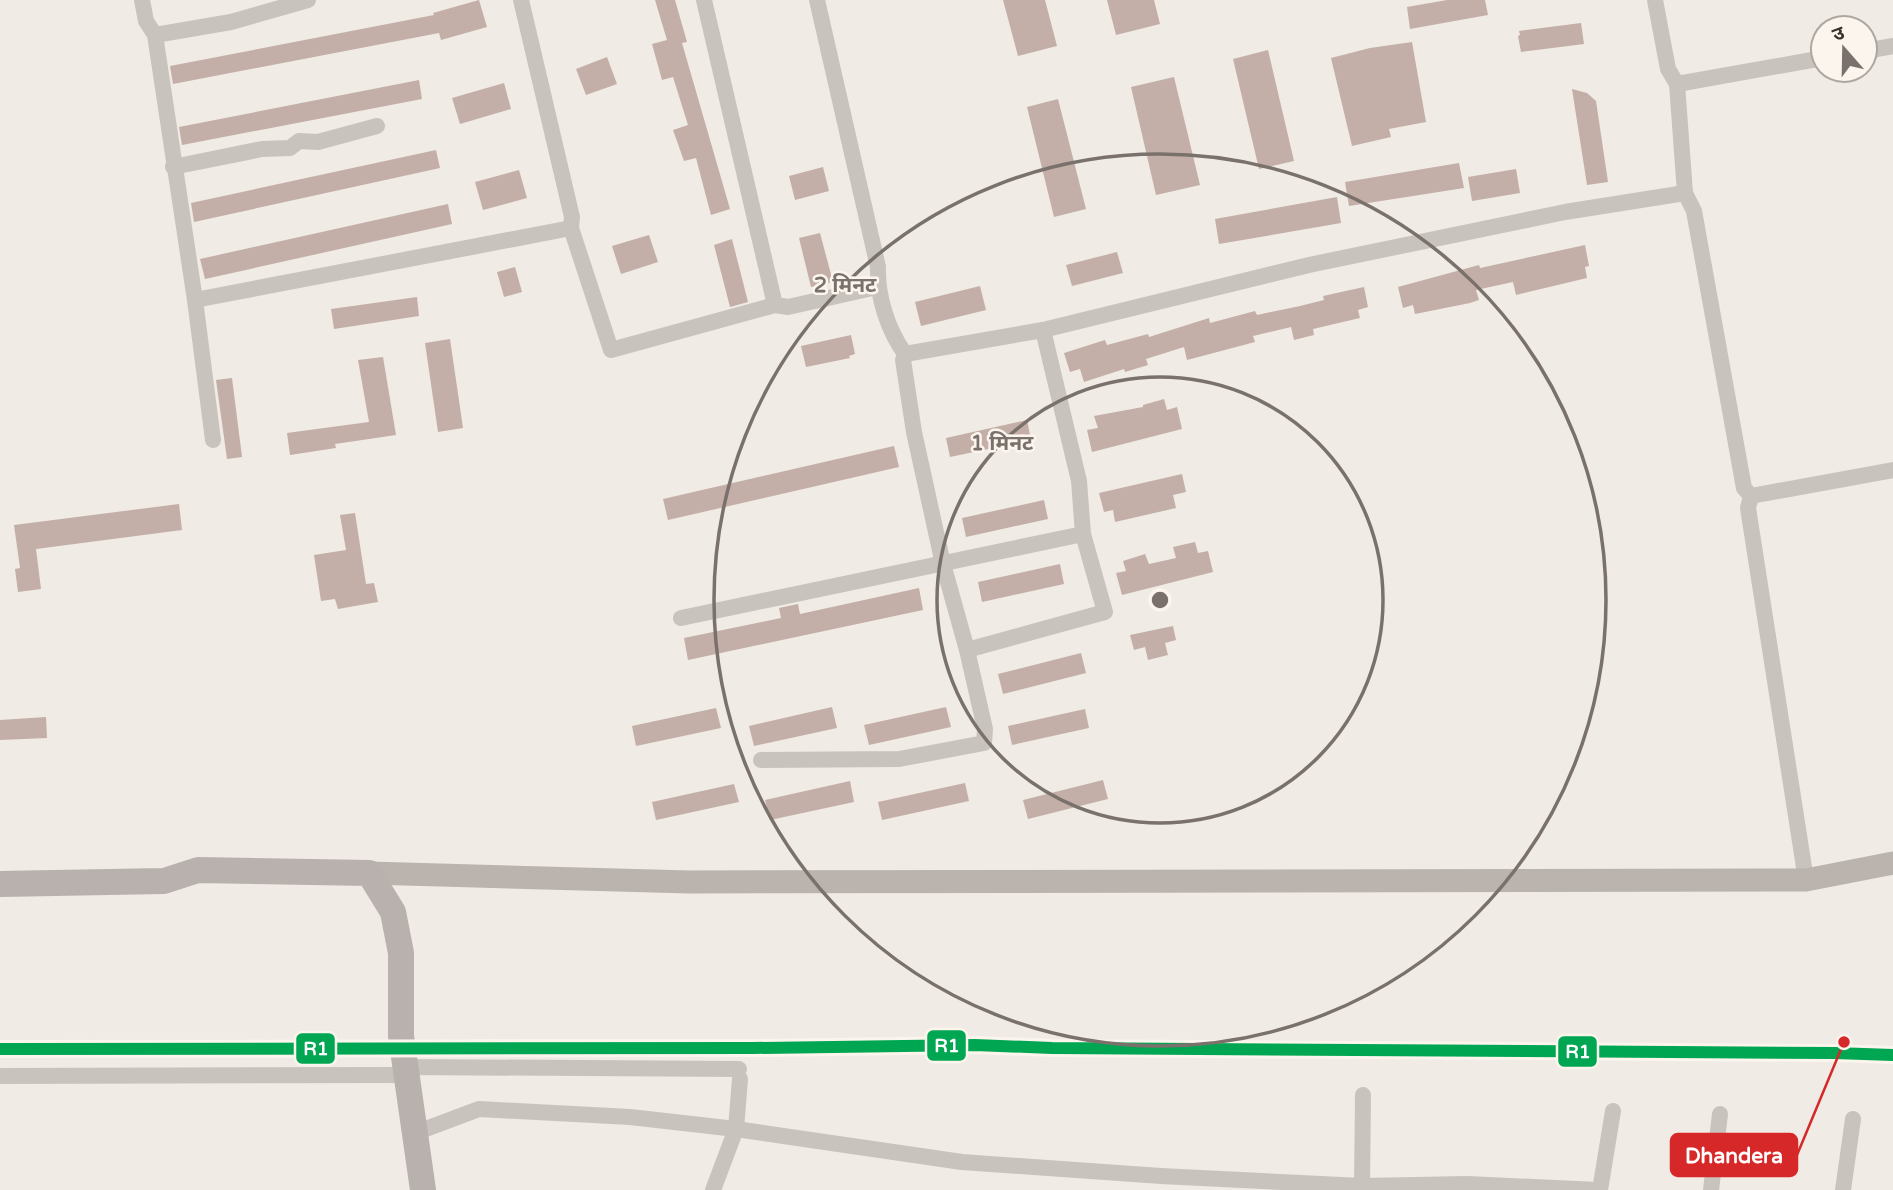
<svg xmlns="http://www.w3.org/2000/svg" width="1893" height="1190" viewBox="0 0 1893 1190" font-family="'Varela Round','Noto Sans Devanagari',sans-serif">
<rect width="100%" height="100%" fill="#f0ebe5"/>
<g fill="#c3afa7">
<path d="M479,0L487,27L441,40L439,33L173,84L170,66L434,15L433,13Z"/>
<path d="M655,0H675L687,42L682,43L730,209L711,215L696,158L684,161L673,130L688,125L673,77L662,80L652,44L667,40Z"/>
<path d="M1003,0H1045L1057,46L1018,56Z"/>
<path d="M1107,0H1154L1160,24L1116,35Z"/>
<path d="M1447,0H1485L1488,15L1410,29L1407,7Z"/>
<path d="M1581,23L1584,44L1521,52L1518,36L1520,35L1519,31Z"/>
<path d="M1412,42L1426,122L1389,129L1391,137L1352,146L1331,58L1370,48Z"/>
<path d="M1268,50L1294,161L1259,169L1233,59Z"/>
<path d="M607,57L617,84L586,95L576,69Z"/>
<path d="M1174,77L1200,185L1156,195L1131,87Z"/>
<path d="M419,80L422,99L182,145L179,127Z"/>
<path d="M504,83L511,109L460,124L452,98Z"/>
<path d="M1572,89L1587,93L1596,101L1608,182L1587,185Z"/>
<path d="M1058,99L1086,209L1054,217L1027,107Z"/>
<path d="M436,150L440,168L194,222L191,203Z"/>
<path d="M1459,163L1464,188L1349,206L1345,182Z"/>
<path d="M823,167L829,191L795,200L789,176Z"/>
<path d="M1516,169L1520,193L1472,201L1468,177Z"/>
<path d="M519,170L527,198L483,210L475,182Z"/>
<path d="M1337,197L1341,223L1219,244L1215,219Z"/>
<path d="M448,204L452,224L205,279L200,259Z"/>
<path d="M820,233L833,282L811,287L799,238Z"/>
<path d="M649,235L658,262L621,274L612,246Z"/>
<path d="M732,239L748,302L730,307L714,245Z"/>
<path d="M1585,245L1589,266L1585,267L1587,278L1516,295L1513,282L1476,290L1479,300L1470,303L1415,314L1413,305L1403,308L1398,287L1479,265L1480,268Z"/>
<path d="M1117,252L1123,273L1072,286L1066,265Z"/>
<path d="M515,267L522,292L504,297L497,272Z"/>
<path d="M980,286L986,310L921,326L915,302Z"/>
<path d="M1364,287L1368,307L1358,310L1360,318L1313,329L1314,335L1294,340L1291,327L1253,336L1255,342L1187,360L1184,347L1146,359L1148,365L1125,372L1124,369L1084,382L1080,369L1070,372L1064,353L1105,340L1107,345L1148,334L1149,337L1209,318L1210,323L1255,311L1257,315L1300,306L1324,300L1323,296Z"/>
<path d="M417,297L419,316L334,329L331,309Z"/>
<path d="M851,335L855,354L849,356L850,358L806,367L801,346Z"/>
<path d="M450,339L463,428L438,432L425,343Z"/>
<path d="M383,357L396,435L335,444L336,448L290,455L287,433L369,422L358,360Z"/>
<path d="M232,378L242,457L227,459L216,380Z"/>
<path d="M1164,399L1167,410L1177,407L1182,429L1092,452L1087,430L1098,428L1094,416L1143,407V405Z"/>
<path d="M1027,420L1031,440L950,457L946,438Z"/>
<path d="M894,446L899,467L668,520L663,499Z"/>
<path d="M1182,474L1186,492L1173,495L1176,508L1115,522L1113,510L1104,512L1099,493Z"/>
<path d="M1044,500L1048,519L966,537L962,518Z"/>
<path d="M179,504L182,530L36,549L41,589L18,592L15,569L20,568L14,525Z"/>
<path d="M355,513L366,584L374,583L378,602L338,609L335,599L321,601L314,555L346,550L340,515Z"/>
<path d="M1195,542L1198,553L1208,551L1213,572L1122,595L1116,573L1126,571L1123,561L1145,554L1149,564L1176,558L1173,547Z"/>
<path d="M1060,564L1064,584L982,602L978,582Z"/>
<path d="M919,588L923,610L688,660L684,638L781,618L779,608L798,604L800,614Z"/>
<path d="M1173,626L1176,640L1165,643L1168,655L1148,660L1145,647L1134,650L1130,635Z"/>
<path d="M1081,653L1086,673L1003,694L998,674Z"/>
<path d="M832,707L837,728L754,746L749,726Z"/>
<path d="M946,707L951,727L869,745L864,725Z"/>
<path d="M716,708L721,728L636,746L632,726Z"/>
<path d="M1085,709L1089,728L1012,745L1008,726Z"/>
<path d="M46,717L47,738L0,740V720Z"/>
<path d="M1103,780L1108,799L1028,819L1023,800Z"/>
<path d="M850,781L854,802L770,820L765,800Z"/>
<path d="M965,783L969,801L882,820L878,802Z"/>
<path d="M734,784L739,802L656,820L652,802Z"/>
</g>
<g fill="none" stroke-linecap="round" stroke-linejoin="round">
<g stroke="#c9c3be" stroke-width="16">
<path d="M142,0L146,21L155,35L195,300L213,440"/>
<path d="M521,0L572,217L571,228L611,350L775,305L788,307L877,287"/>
<path d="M704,0L775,305"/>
<path d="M817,0L878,267C877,297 888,330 905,354"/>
<path d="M1655,0L1668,69L1677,84L1685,193L1694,211L1744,488L1751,496"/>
<path d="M155,35L231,22L308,0"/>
<path d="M1865,51L1893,46"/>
<path d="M1677,84L1823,58"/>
<path d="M173,167L262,149L290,148L299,141L318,142L377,126"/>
<path d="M195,300L571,228"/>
<path d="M1751,496L1748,508L1806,880"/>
<path d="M1751,496L1893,470"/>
<path d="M681,618L1083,534"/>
<path d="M967,650L1105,612L1083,534L1079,481L1043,330"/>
<path d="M761,760L899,759L984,743L985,729L967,650L943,564L914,432L903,360L905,354L1043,330L1309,265L1565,212L1685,193"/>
<path d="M404,1067L739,1069"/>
<path d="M0,1076L406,1075"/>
<path d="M415,1133L479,1109L630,1117L736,1129L962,1162L1161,1176L1362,1186L1363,1095"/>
<path d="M713,1190L736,1129L740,1079"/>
<path d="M1361,1190L1362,1186L1467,1184L1598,1190"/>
<path d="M1600,1190L1613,1111"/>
<path d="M1711,1190L1720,1114"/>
<path d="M1843,1190L1853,1119"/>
</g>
<path stroke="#bab3ae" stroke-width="23" d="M369,873L689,882L1806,880L1893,863"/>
<path stroke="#b8b1ad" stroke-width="26" d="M0,884L164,881L198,870L369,873L393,912L401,953V1036L423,1190"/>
<defs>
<path id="rail-1" d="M0,1049L753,1048L975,1045L1052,1048L1835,1053L1893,1055"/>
</defs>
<use href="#rail-1" stroke="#fbf5ee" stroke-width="18"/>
<use href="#rail-1" stroke="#00a651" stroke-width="12"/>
</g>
<g fill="none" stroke="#7a716c" stroke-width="3.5">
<circle cx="1160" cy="600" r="223"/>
<circle cx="1160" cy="600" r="446"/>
</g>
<circle cx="1160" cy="600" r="10" fill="#7a716c" stroke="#fbf5ee" stroke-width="3.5"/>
<g font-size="21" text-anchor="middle" font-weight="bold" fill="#7a716c" stroke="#fbf5ee" stroke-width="5" stroke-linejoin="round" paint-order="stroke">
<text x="845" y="292">2 मिनट</text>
<text x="1002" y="450">1 मिनट</text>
</g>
<path fill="none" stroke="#d62828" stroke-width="2.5" d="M1844 1042L1797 1155"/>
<circle fill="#d62828" stroke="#fbf5ee" stroke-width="2.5" cx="1844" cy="1042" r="7"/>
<rect fill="#d62828" stroke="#d62828" stroke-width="2.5" x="1671" y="1134" width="126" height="42" rx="7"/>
<g font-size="21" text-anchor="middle" font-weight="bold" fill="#fff">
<text x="1734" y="1163">Dhandera</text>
</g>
<g stroke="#fbf5ee" stroke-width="2.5">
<rect x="926" y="1029" width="41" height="33" rx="7" fill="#00a651"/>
<rect x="295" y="1032" width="41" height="33" rx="7" fill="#00a651"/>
<rect x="1557" y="1035" width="41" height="33" rx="7" fill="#00a651"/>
</g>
<g font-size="19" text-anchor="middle" font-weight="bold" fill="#fff">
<text x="947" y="1052">R1</text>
<text x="316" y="1055">R1</text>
<text x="1578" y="1058">R1</text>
</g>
<g transform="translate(1844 49) rotate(340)"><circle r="33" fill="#fbf5ee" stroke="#aea6a0" stroke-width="2"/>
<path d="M0-5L12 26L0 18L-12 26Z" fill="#7a716c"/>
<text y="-10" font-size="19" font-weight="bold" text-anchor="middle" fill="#3b302b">उ</text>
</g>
</svg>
